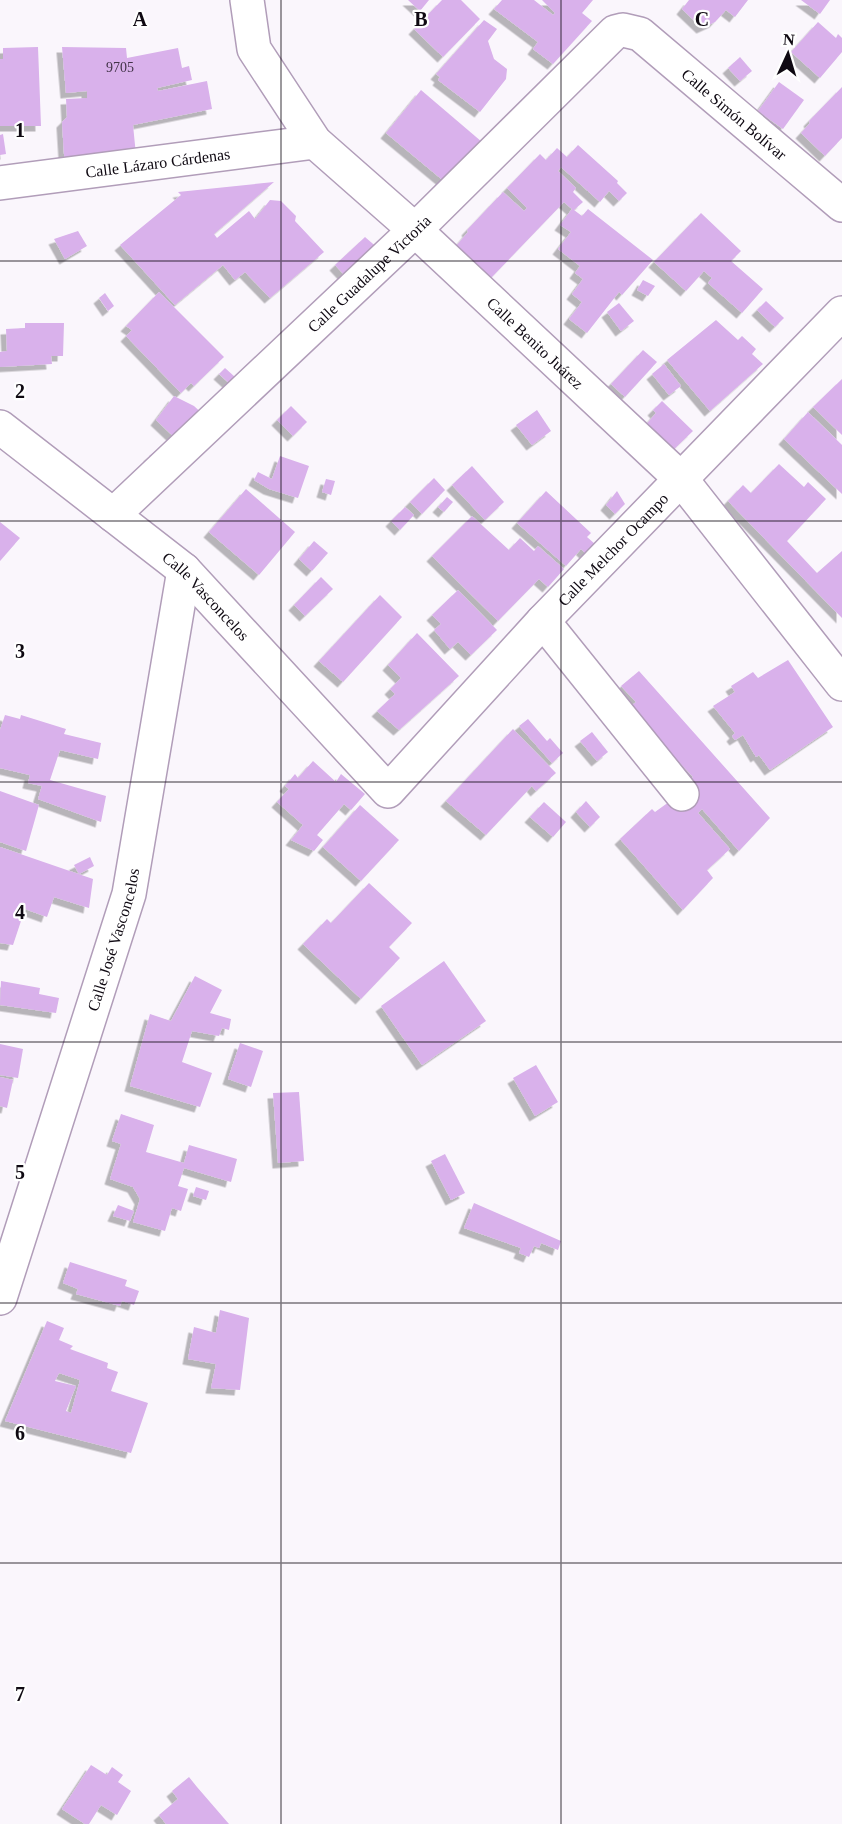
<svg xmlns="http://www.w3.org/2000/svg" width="842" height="1824" viewBox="0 0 842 1824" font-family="'Times New Roman',serif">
<defs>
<filter id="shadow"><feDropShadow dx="-5.5" dy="5.5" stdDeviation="0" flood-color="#0004"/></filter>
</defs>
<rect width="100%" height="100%" fill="#faf6fc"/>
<g fill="#d9b1eb" fill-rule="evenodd" filter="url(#shadow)">
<path d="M408,0H429L420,11Z"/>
<path d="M442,0H461L480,19L443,57L414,29Z"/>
<path d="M502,0H534L553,15L555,13L542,0H593L582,13L592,21L553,64L533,49L538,42L494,9Z"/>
<path d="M689,0H748L735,17L726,10L715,22L702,28L682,9Z"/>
<path d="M801,0H830L820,14Z"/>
<path d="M484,20L497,29L488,41L494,59L507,69L506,79L480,112L438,80L440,77L436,74Z"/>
<path d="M818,22L836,38L838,34L842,38V52L820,78L791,52Z"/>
<path d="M38,47L41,126H0V59H3V48Z"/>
<path d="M62,47L126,48L127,58L178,48L182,68L189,66L192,80L157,88L158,91L207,81L212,109L133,125L137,165L65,170L62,122L67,117L66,99L87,98V91L66,93Z"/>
<path d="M740,57L752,71L740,81L728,68Z"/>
<path d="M779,82L804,100L783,129L758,111Z"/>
<path d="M842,87V138L825,156L801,133L810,123L809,121Z"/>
<path d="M421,90L482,142L445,182L386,133Z"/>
<path d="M3,134L6,154L0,155V135Z"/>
<path d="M578,145L618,181L617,183L627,193L619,201L609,191L600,202L561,167L558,171L576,188L573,192L583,202L574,210L582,216L588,209L653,260L622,295L619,292L587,333L569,319L582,302L572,294L583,279L575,273L580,266L558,249L571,232L560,225L572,209L564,202L491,278L456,246L468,232L467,230L503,192L524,211L527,208L507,188L540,154L546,160L557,148L567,157Z"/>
<path d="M274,182L214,234L217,238L249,211L255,219L270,200L281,201L296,216L295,221L324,252L270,298L245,272L235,280L223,265L175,305L120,245L181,195L178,192Z"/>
<path d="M701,213L741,251L731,261L763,289L742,313L708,283L712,278L704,271L686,291L654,262Z"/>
<path d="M78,231L87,246L65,259L54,239Z"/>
<path d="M365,237L380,250L350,281L335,265Z"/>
<path d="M643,280L655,286L648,296L637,290Z"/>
<path d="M159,292L224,357L194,386L191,383L181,393L126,336L132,330L126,326Z"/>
<path d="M105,293L114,306L108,311L99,298Z"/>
<path d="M766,301L784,318L775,327L757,310Z"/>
<path d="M619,303L634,321L621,331L607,312Z"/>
<path d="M716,320L738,340L742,336L756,349L752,354L763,364L710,411L667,360Z"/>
<path d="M25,323H64L63,356H51L52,364L0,367V352L7,351L6,329L25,328Z"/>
<path d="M643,350L657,362L625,397L611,384Z"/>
<path d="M664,364L681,386L669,395L652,374Z"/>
<path d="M225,368L235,377L229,383L219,374Z"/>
<path d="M842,379V435L813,407Z"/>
<path d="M174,396L194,406L206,417L156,465L149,456L174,437L156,420Z"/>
<path d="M662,401L693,431L670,453L644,427L656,413L653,410Z"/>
<path d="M291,406L307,422L293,436L277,420Z"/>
<path d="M537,410L551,431L532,445L516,425Z"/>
<path d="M808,412L842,445V494L784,439Z"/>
<path d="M280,456L309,466L298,498L269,489L254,480L258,472L272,479Z"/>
<path d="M779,464L804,487L808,482L826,499L787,541L817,573L842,551V618L728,501L743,485L751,493Z"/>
<path d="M472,466L504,502L485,520L452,485Z"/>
<path d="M434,478L445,490L422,514L410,502Z"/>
<path d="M326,479L335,481L331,495L322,492Z"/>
<path d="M246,489L295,532L259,575L209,532Z"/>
<path d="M546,491L591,533L587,537L595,544L586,554L581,549L566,566L517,523Z"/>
<path d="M617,491L625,504L615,514L606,505Z"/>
<path d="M447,497L453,502L444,512L438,507Z"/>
<path d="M405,507L414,515L400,530L391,521Z"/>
<path d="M472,516L509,550L520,538L534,551L538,546L564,569L548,587L539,579L498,621L432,556Z"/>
<path d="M0,522L20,538L0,561Z"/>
<path d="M314,541L328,553L312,571L299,559Z"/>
<path d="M321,577L333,589L305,616L294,605Z"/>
<path d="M458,590L497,630L471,655L458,642L450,649L434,630L441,624L432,615Z"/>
<path d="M380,595L402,617L343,682L319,661Z"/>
<path d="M417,633L459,676L399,730L377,711L395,694L390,689L401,678L388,665Z"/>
<path d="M788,660L833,727L770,770L759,755L756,757L743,735L735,740L732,736L735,733L713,706L735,692L731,686L753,672L758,678Z"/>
<path d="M639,671L770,818L739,851L702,809L698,813L730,849L707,870L713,878L683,910L620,839L652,809L655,812L680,794L693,808L697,804L682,787L693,777L629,708L636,702L621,686Z"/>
<path d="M5,715L20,719L21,715L66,729L64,734L101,743L98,759L60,750L50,780L106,796L101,822L38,799L42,786L28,783L30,775L0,768V730Z"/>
<path d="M528,719L547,741L550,738L563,753L552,763L519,726Z"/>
<path d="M513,729L556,773L536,791L532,786L486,835L446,801Z"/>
<path d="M592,732L608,752L597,761L580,741Z"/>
<path d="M313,761L336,782L341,774L365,794L351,810L344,804L317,835L323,840L314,851L291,840L303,825L277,802L289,789L285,786L295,774L298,778Z"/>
<path d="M0,791L39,805L26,851L0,842Z"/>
<path d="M586,801L600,817L590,827L576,812Z"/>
<path d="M544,802L566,822L553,837L530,817Z"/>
<path d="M360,805L399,840L361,881L323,847Z"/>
<path d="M0,847L93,879L89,908L54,897L47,917L25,909L13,945L0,943Z"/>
<path d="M90,857L94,866L79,874L74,865Z"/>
<path d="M369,883L412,923L389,947L400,958L361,999L303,944L327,919L331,923Z"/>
<path d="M444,961L486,1021L422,1065L381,1006Z"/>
<path d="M195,976L222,990L210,1013L231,1019L229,1030L222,1028L219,1036L192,1031L182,1062L212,1073L200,1107L130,1086L150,1014L171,1021Z"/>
<path d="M1,981L40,988L39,994L59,998L56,1013L0,1005Z"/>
<path d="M240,1043L263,1051L251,1087L228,1079Z"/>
<path d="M0,1044L23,1049L18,1078L0,1075Z"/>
<path d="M536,1065L558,1102L535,1116L513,1078Z"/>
<path d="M0,1077L13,1080L7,1108L0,1106Z"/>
<path d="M299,1092L304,1161L278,1163L273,1093Z"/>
<path d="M121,1114L154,1125L146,1152L184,1163L189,1145L237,1159L231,1182L184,1168L178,1186L188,1189L181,1211L172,1208L165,1231L133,1222L140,1199L133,1187L110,1179L121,1144L112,1141Z"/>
<path d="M445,1154L465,1193L451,1200L431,1161Z"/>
<path d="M196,1187L209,1191L206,1200L193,1196Z"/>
<path d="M474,1203L561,1241L558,1250L541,1243L539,1248L534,1246L529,1257L519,1253L521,1248L464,1228Z"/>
<path d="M118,1205L134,1211L130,1221L113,1216Z"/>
<path d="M70,1262L127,1280L125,1286L139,1291L134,1305L122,1301L120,1306L76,1294L78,1289L63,1283Z"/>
<path d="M220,1310L249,1318L240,1390L211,1388L216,1364L188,1359L194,1327L216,1333Z"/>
<path d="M47,1321L64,1328L59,1340L73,1346L70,1349L108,1363L107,1368L118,1372L111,1391L148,1403L131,1453L5,1421ZM59,1373L80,1380L71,1413L66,1411L76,1386L55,1381Z"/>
<path d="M91,1765L107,1775L112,1767L123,1775L118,1782L131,1791L117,1815L101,1805L89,1824H85L62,1809Z"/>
<path d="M189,1777L197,1787L229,1824H166L159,1815L178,1799L172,1791Z"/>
</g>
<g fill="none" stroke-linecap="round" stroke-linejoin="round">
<defs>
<g id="street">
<path id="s1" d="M247,0L254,49L315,142L415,230L681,479L842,684"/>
<path id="s2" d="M0,183L315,142"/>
<path id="s3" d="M0,427L184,570L388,791L543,621L842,313"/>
<path id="s4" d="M113,515L415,230L615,32L623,30L640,34L842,205"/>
<path d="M543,621L682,794"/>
<path id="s5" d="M0,1298L129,894L184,570"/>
</g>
</defs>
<use href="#street" stroke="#b19db9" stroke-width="36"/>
<use href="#street" stroke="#fff" stroke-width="33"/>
</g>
<path fill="none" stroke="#0f0912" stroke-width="1.5" stroke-opacity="0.55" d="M281,0V1824M561,0V1824M0,261H842M0,521H842M0,782H842M0,1042H842M0,1303H842M0,1563H842"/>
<g text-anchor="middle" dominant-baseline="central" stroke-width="4.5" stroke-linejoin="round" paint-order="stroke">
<g font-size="14" fill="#423348">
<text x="120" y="67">9705</text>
</g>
<g font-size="16" fill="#0f0912" stroke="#fff">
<text stroke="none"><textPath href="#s4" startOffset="846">Calle Simón Bolívar</textPath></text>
<text stroke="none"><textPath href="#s2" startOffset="159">Calle Lázaro Cárdenas</textPath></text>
<text stroke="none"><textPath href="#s4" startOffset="352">Calle Guadalupe Victoria</textPath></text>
<text stroke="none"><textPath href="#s1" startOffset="459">Calle Benito Juárez</textPath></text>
<text stroke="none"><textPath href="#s3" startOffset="864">Calle Melchor Ocampo</textPath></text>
<text stroke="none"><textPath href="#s3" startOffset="267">Calle Vasconcelos</textPath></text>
<text stroke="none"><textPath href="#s5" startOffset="376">Calle José Vasconcelos</textPath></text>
</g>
</g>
<g font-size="20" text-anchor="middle" font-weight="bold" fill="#0f0912" stroke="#fff" stroke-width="4.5" stroke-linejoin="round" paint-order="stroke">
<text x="140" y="26">A</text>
<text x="421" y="26">B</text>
<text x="702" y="26">C</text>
<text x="20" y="137">1</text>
<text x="20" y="398">2</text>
<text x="20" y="658">3</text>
<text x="20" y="919">4</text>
<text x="20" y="1179">5</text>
<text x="20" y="1440">6</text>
<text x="20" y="1701">7</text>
</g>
<g transform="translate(788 54) rotate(4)" stroke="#ffffff" stroke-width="4.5" paint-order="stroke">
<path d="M0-4.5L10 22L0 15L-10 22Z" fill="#0f0912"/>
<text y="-9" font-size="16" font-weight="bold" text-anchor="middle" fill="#0f0912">N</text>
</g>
</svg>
